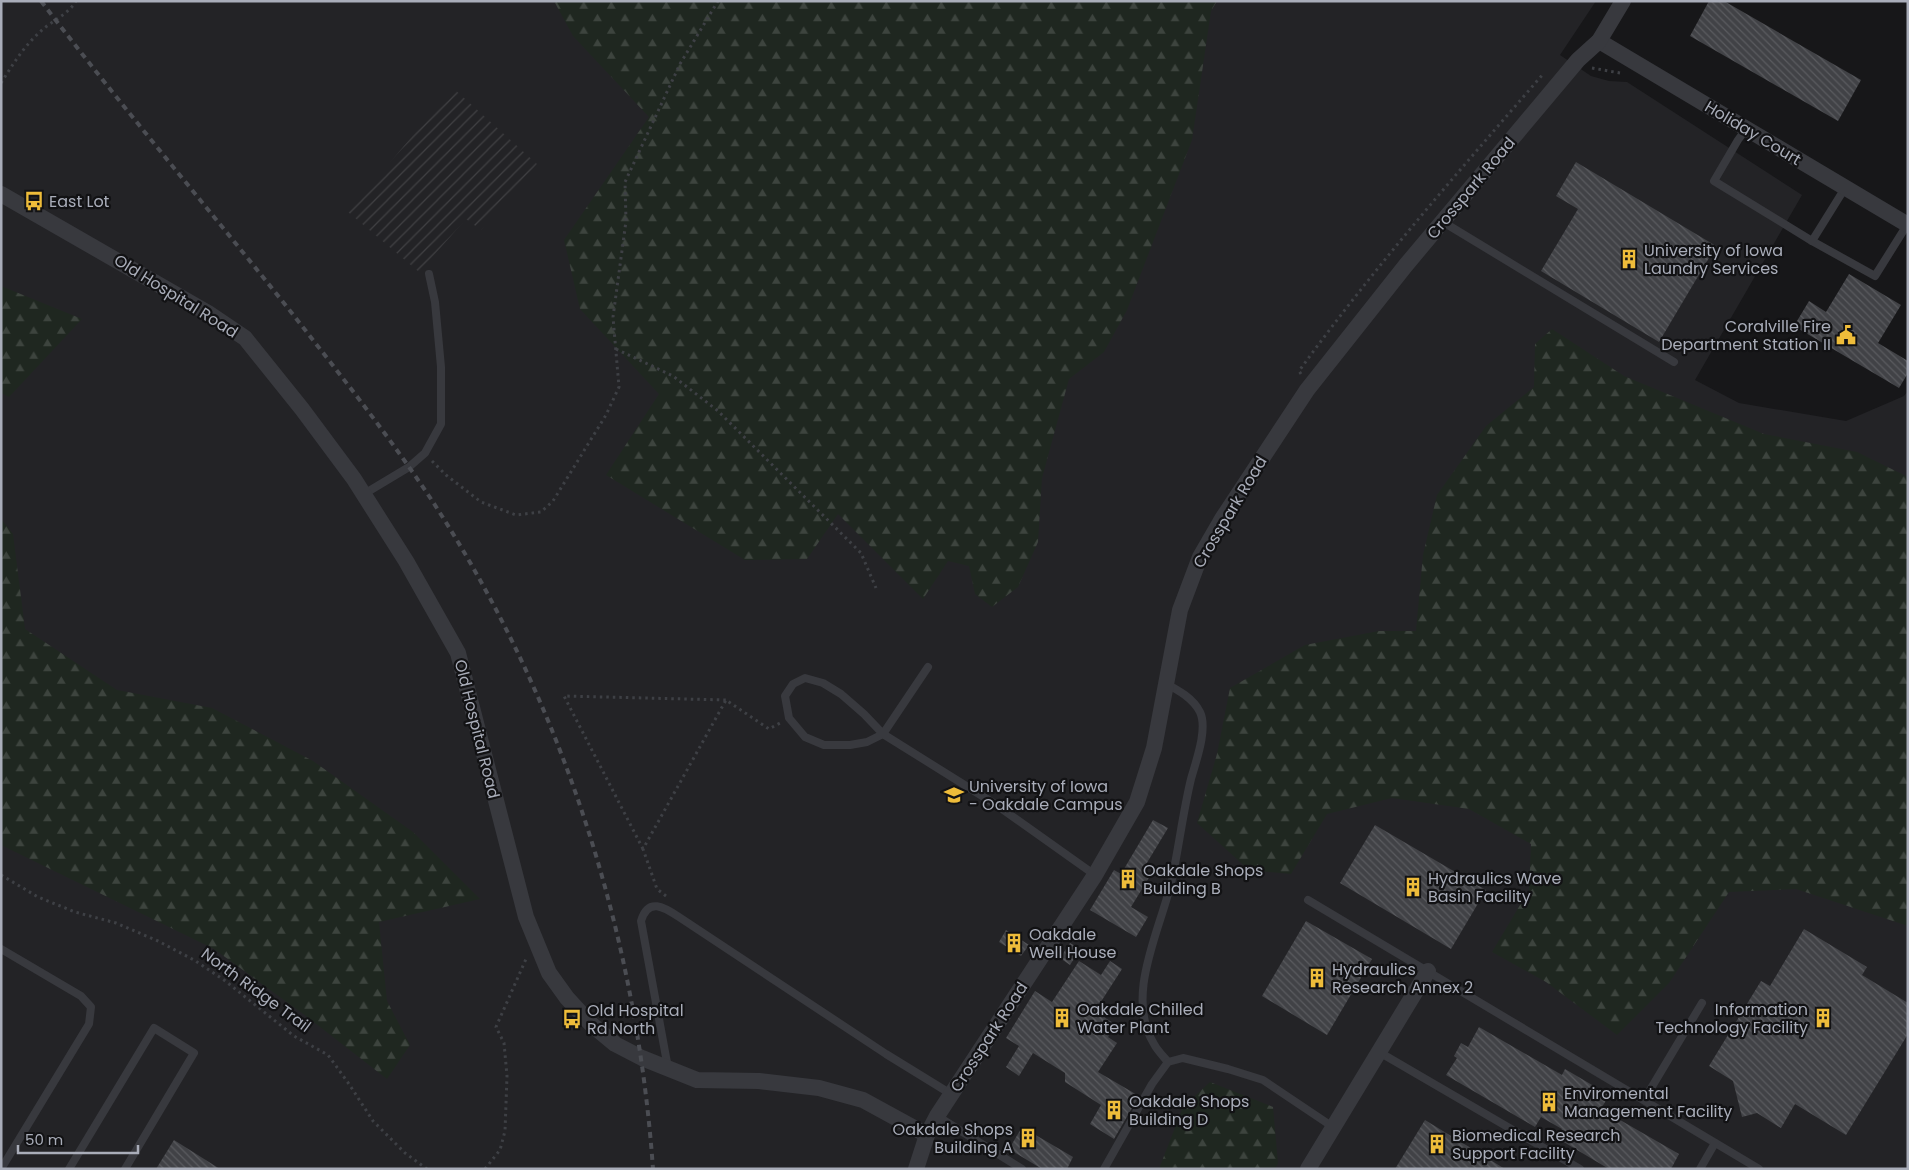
<svg xmlns="http://www.w3.org/2000/svg" width="1909" height="1170" viewBox="0 0 1909 1170" font-family="Poppins,sans-serif">
<defs>
<pattern id="industrial-furrows" width="10" height="10" patternUnits="userSpaceOnUse" patternTransform="scale(1.25)"><rect width="10" height="10" fill="#232326"/><path d="M-1 1l2-2M0 10L10 0M9 11l2-2" fill="none" stroke="#404043"/></pattern>
<pattern id="forest-firs" width="22" height="20" patternUnits="userSpaceOnUse" patternTransform="scale(1.25)"><rect width="22" height="20" fill="#1f2720"/><path d="M5 1l3.5 6h-7zM16 11l3.5 6h-7z" fill="#3d443e"/></pattern>
<pattern id="building-back-hatch" width="6" height="6" patternUnits="userSpaceOnUse" patternTransform="scale(1.25)"><rect width="6" height="6" fill="#414246"/><path d="M-1 5l2 2M0 0l6 6M5-1l2 2" fill="none" stroke="#5a5b5f"/></pattern>
</defs>
<rect width="100%" height="100%" fill="#171719"/>
<path fill="#232326" d="M1,1H1596L1560,55L1591,76L1609,81L1627,82L1802,195L1695,380L1739,403L1846,421L1904,396L1908,391V1169H1Z"/>
<path fill="url(#industrial-furrows)" d="M453,88L537,164L481,230L466,219L419,272L348,212Z"/>
<g fill="url(#forest-firs)">
<path d="M554,1H1217L1211,11L1192,140L1127,310L1104,352L1069,379L1042,478L1038,542L1018,587L992,607L975,594L969,566L948,561L923,599L838,514L807,559L745,560L606,475L659,394L580,309L564,240L649,117L573,36Z"/>
<path d="M1,286L82,319L9,397L1,393Z"/>
<path d="M1552,329L1624,376L1764,434L1857,452L1908,477V926L1796,889L1729,892L1669,983L1617,1035L1546,982L1492,952L1529,890L1531,844L1469,809L1392,798L1327,814L1291,874L1249,870L1197,823L1217,754L1230,688L1305,645L1379,631H1416L1423,555L1437,495L1486,426L1534,387L1535,344Z"/>
<path d="M1,519L13,534L25,629L117,690L212,708L313,761L413,832L480,899L379,922L387,1001L410,1045L387,1079L306,1016L214,949L1,845Z"/>
<path d="M1210,1082L1273,1107L1278,1163L1275,1169H1159L1183,1107Z"/>
</g>
<g fill="url(#building-back-hatch)">
<path d="M1709,1H1724L1861,80L1838,121L1690,36Z"/>
<path d="M1576,162L1716,246L1659,342L1541,271L1578,209L1556,196Z"/>
<path d="M1849,274L1901,305L1878,343L1908,361V373L1899,388L1794,326L1809,301L1826,312Z"/>
<path d="M1153,820L1168,828L1142,871L1150,876L1131,907L1148,917L1136,937L1090,910L1114,870L1121,874Z"/>
<path d="M1375,825L1486,890L1451,949L1340,883Z"/>
<path d="M1306,921L1372,959L1327,1035L1262,996Z"/>
<path d="M1804,929L1867,967L1862,975L1908,1003V1034L1846,1135L1795,1104L1781,1128L1757,1113L1742,1117L1733,1081L1709,1066L1761,981L1770,986Z"/>
<path d="M1006,930L1029,945L1021,956L999,942Z"/>
<path d="M1070,943L1080,949L1070,965L1060,958Z"/>
<path d="M1079,961L1101,975L1110,961L1122,969L1095,1011L1116,1025L1108,1037L1117,1043L1098,1072L1139,1096L1114,1139L1090,1124L1101,1105L1065,1082V1073L1033,1053L1019,1076L1006,1067L1019,1046L1006,1038L1035,991L1052,1002Z"/>
<path d="M1479,1027L1562,1075L1565,1069L1609,1095L1601,1109L1679,1154L1671,1169H1609L1557,1138L1562,1129L1541,1117L1535,1127L1446,1075L1457,1058L1454,1056L1461,1043L1468,1047Z"/>
<path d="M1425,1120L1505,1169H1395Z"/>
<path d="M1022,1127L1073,1157L1067,1169H1042L1009,1149Z"/>
<path d="M174,1140L220,1169H156Z"/>
</g>
<g fill="none" stroke-linecap="round" stroke-linejoin="round">
<g stroke="#3e4045" stroke-width="3" stroke-dasharray="2.5 4" stroke-linecap="butt">
<path d="M1592,68L1620,73"/>
<path d="M1,83C13,64 24,46 40,32C51,21 68,15 76,1"/>
<path d="M616,349L673,376L718,411L861,553L876,588"/>
<path d="M1301,374L1299,371C1375,266 1460,170 1544,73"/>
<path d="M432,461L446,475L481,502L516,515L541,512L553,501L606,415L619,387L613,317L626,221L625,182L680,64L718,1"/>
<path d="M643,849L564,696L726,700"/>
<path d="M1,875L38,897L75,912L116,923L158,941L194,960L224,980L294,1036L328,1055L349,1084L373,1121L405,1153L427,1169"/>
<path d="M666,896L657,889L643,849L726,700L769,729L780,723"/>
<path d="M485,1169L500,1150L505,1131L507,1076L504,1043L496,1027L526,959"/>
</g>
<g stroke="#38393e" stroke-width="8">
<path d="M1746,129L1738,140L1714,181L1812,241L1875,276L1907,225"/>
<path d="M1443,222L1674,362"/>
<path d="M1812,241L1845,188"/>
<path d="M364,494L409,467L425,453L441,424V367L435,302L429,274"/>
<path d="M928,667L883,734L867,742L850,745H824L805,737L789,718L785,696L793,684L805,678L823,683L841,694L864,714L883,734L995,804L1095,875"/>
<path d="M1165,683C1178,690 1193,698 1200,712C1208,729 1196,761 1191,779C1183,812 1179,846 1172,879C1161,929 1124,995 1154,1044C1157,1050 1163,1056 1168,1062"/>
<path d="M1308,900L1759,1169"/>
<path d="M1,949L81,996L91,1007L89,1024L1,1169"/>
<path d="M1379,1052L1580,1169"/>
<path d="M668,1068L641,921C648,897 664,907 679,917L886,1054L951,1094"/>
<path d="M1644,1100L1702,1003"/>
<path d="M937,1116L1022,1169"/>
<path d="M69,1169L154,1028L194,1053L125,1169"/>
<path d="M1104,1169L1152,1084L1168,1062L1183,1058L1228,1069L1263,1080L1333,1127"/>
<path d="M1700,1169L1715,1143"/>
</g>
<g stroke="#38393e" stroke-width="16">
<path d="M1599,41L1908,225"/>
<path d="M1,194L208,313L245,338L302,409L354,479L406,561L458,653L526,917L549,973L567,998L591,1024L615,1044L642,1058L697,1080L759,1081L819,1088L863,1100L927,1135"/>
<path d="M916,1169L927,1135L937,1116L1095,875L1137,802L1154,748L1180,610L1200,557L1222,519L1307,390L1406,265L1578,60L1599,41L1623,1"/>
<path d="M1308,1169L1428,971"/>
</g>
<path stroke="#4b4d53" stroke-width="4" stroke-dasharray="6 5" stroke-linecap="butt" d="M41,1C122,107 208,208 291,312C338,372 386,432 429,496C561,696 636,930 653,1169"/>
</g>
<defs>
<symbol id="bus-bare" viewBox="-9 -9 18 18"><path d="M-5-6H5V4H4V6H2V4H-2V6H-4V4H-5ZM-3.5-4V0h7V-4ZM-3.5 1.2v1.5H-2V1.2ZM2 1.2v1.5H3.5V1.2Z" fill="#eebc3a" stroke="#121214" stroke-width="2.5" paint-order="stroke"/></symbol>
<symbol id="building-bare" viewBox="-9 -9 18 18"><path d="M-4-6H4V6H1V3H-1V6H-4ZM-2.5-4.3h1.7v1.8h-1.7ZM.8-4.3h1.7v1.8H.8ZM-2.5-1h1.7V.8h-1.7ZM.8-1h1.7V.8H.8Z" fill="#eebc3a" stroke="#121214" stroke-width="2.5" paint-order="stroke"/></symbol>
<symbol id="civic-bare" viewBox="-9 -9 18 18"><path d="M-.6-6.5H3V-4.5H.6V-3L4-1V1h2V6H-6V1h2V-1L-.6-3ZM-1.2 2.5V6h2.4V2.5Z" fill="#eebc3a" stroke="#121214" stroke-width="2.5" paint-order="stroke"/></symbol>
<symbol id="university-bare" viewBox="-9 -9 18 18"><path d="M0-5L7-2L0 1L-7-2ZM-4 1L0 2.5L4 1V4Q0 6-4 4Z" fill="#eebc3a" stroke="#121214" stroke-width="2.5" paint-order="stroke"/></symbol>
</defs>
<g fill-rule="evenodd">
<use href="#bus-bare" x="20" y="187" width="28" height="28"/>
<use href="#building-bare" x="1615" y="245" width="28" height="28"/>
<use href="#civic-bare" x="1832" y="321" width="28" height="28"/>
<use href="#university-bare" x="940" y="781" width="28" height="28"/>
<use href="#building-bare" x="1114" y="865" width="28" height="28"/>
<use href="#building-bare" x="1399" y="873" width="28" height="28"/>
<use href="#building-bare" x="1000" y="929" width="28" height="28"/>
<use href="#building-bare" x="1303" y="964" width="28" height="28"/>
<use href="#building-bare" x="1048" y="1004" width="28" height="28"/>
<use href="#building-bare" x="1809" y="1004" width="28" height="28"/>
<use href="#bus-bare" x="558" y="1005" width="28" height="28"/>
<use href="#building-bare" x="1535" y="1088" width="28" height="28"/>
<use href="#building-bare" x="1100" y="1096" width="28" height="28"/>
<use href="#building-bare" x="1014" y="1124" width="28" height="28"/>
<use href="#building-bare" x="1423" y="1130" width="28" height="28"/>
</g>
<g text-anchor="middle" dominant-baseline="central" stroke-width="4.5" stroke-linejoin="round" paint-order="stroke">
<g font-size="16" fill="#a9adb9" stroke="#121214">
<text transform="translate(1753 133) rotate(31)">Holiday Court</text>
<text transform="translate(1471 188) rotate(-50)">Crosspark Road</text>
<text transform="translate(176 296) rotate(32)">Old Hospital Road</text>
<text transform="translate(1230 512) rotate(-59)">Crosspark Road</text>
<text transform="translate(477 729) rotate(76)">Old Hospital Road</text>
<text transform="translate(256 990) rotate(36)">North Ridge Trail</text>
<text transform="translate(989 1037) rotate(-57)">Crosspark Road</text>
</g>
<g font-size="16" fill="#a9adb9" stroke="#121214" text-anchor="start">
<text x="49" y="201">East Lot</text>
<text x="1644" y="250">University of Iowa<tspan x="1644" dy="18">Laundry Services</tspan></text>
<text x="1831" y="326" text-anchor="end">Coralville Fire<tspan x="1831" dy="18">Department Station II</tspan></text>
<text x="969" y="786">University of Iowa<tspan x="969" dy="18">- Oakdale Campus</tspan></text>
<text x="1143" y="870">Oakdale Shops<tspan x="1143" dy="18">Building B</tspan></text>
<text x="1428" y="878">Hydraulics Wave<tspan x="1428" dy="18">Basin Facility</tspan></text>
<text x="1029" y="934">Oakdale<tspan x="1029" dy="18">Well House</tspan></text>
<text x="1332" y="969">Hydraulics<tspan x="1332" dy="18">Research Annex 2</tspan></text>
<text x="1077" y="1009">Oakdale Chilled<tspan x="1077" dy="18">Water Plant</tspan></text>
<text x="1808" y="1009" text-anchor="end">Information<tspan x="1808" dy="18">Technology Facility</tspan></text>
<text x="587" y="1010">Old Hospital<tspan x="587" dy="18">Rd North</tspan></text>
<text x="1564" y="1093">Enviromental<tspan x="1564" dy="18">Management Facility</tspan></text>
<text x="1129" y="1101">Oakdale Shops<tspan x="1129" dy="18">Building D</tspan></text>
<text x="1013" y="1129" text-anchor="end">Oakdale Shops<tspan x="1013" dy="18">Building A</tspan></text>
<text x="1452" y="1135">Biomedical Research<tspan x="1452" dy="18">Support Facility</tspan></text>
</g>
</g>
<rect width="1909" height="1170" fill="none" stroke="#a9adb9" stroke-width="5"/>
<path d="M18 1145v8h120v-8" fill="none" stroke="#a9adb9" stroke-width="2.5"/>
<text x="25" y="1145" font-size="15" fill="#a9adb9" stroke="#121214" stroke-width="4" paint-order="stroke">50 m</text>
</svg>
